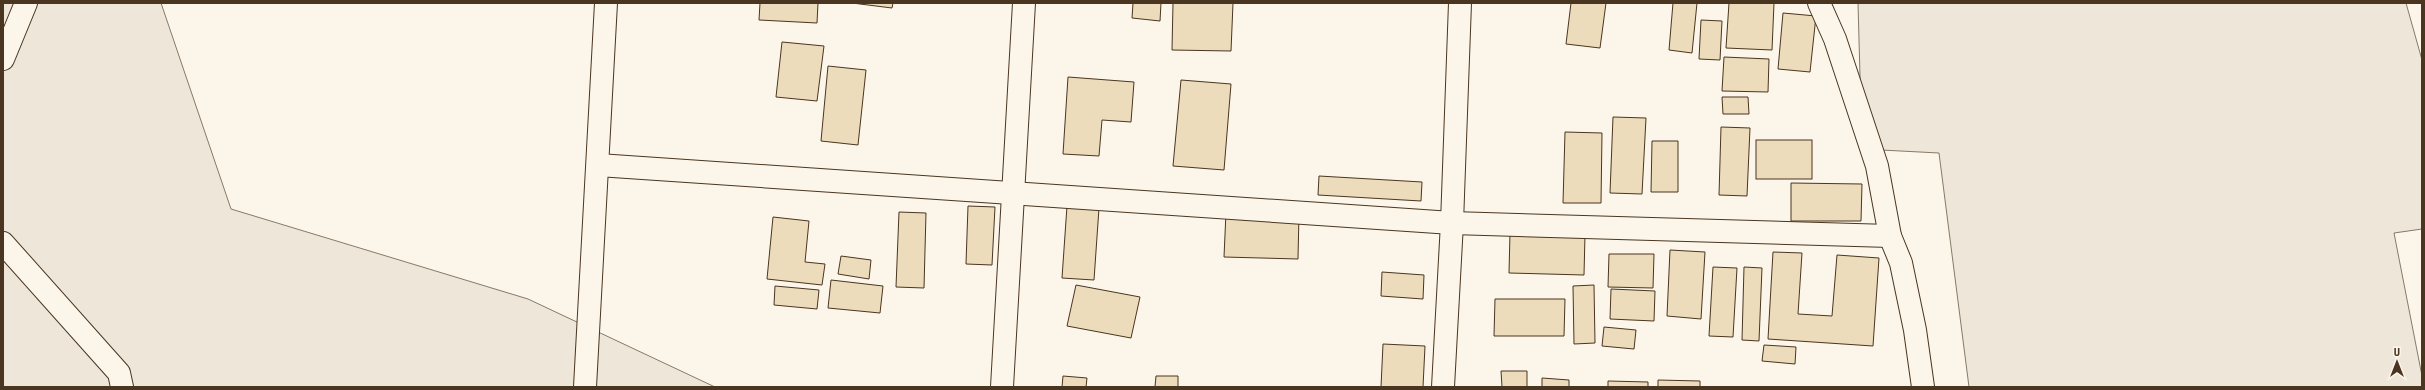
<svg xmlns="http://www.w3.org/2000/svg" width="2425" height="390" viewBox="0 0 2425 390" font-family="'Roboto Condensed',sans-serif">
<rect width="100%" height="100%" fill="#fbf6e9"/>
<g fill="#ede6d9" stroke="#887966">
<path d="M3,3H161L231,209L528,299L715,387H3Z"/>
<path d="M1858,3H2406L2422,60V229L2394,233L2422,376V387H1969L1939,153L1862,149Z"/>
</g>
<g fill="#ecdcbc" stroke="#4a3520">
<path d="M760,3H818L817,23L759,20Z"/>
<path d="M852,3H893L892,8Z"/>
<path d="M1133,3H1161L1160,21L1132,18Z"/>
<path d="M1173,3H1233L1231,51L1172,50Z"/>
<path d="M1571,3H1606L1600,48L1566,44Z"/>
<path d="M1673,3H1697L1692,53L1669,50Z"/>
<path d="M1729,3H1774L1772,50L1726,48Z"/>
<path d="M1783,13L1816,16L1810,72L1778,69Z"/>
<path d="M1701,20L1722,21L1720,60L1699,59Z"/>
<path d="M782,42L824,46L817,101L776,97Z"/>
<path d="M1724,57L1769,59L1768,92L1722,91Z"/>
<path d="M828,66L866,70L858,145L821,141Z"/>
<path d="M1068,77L1134,82L1131,122L1102,120L1099,156L1063,154Z"/>
<path d="M1181,80L1231,84L1224,170L1173,166Z"/>
<path d="M1722,97H1748L1749,114H1723Z"/>
<path d="M1613,117L1646,118L1642,194L1610,193Z"/>
<path d="M1721,127L1750,128L1747,196L1719,195Z"/>
<path d="M1565,132L1602,133L1601,203H1563Z"/>
<rect x="1756" y="140" width="56" height="39"/>
<path d="M1652,141H1678V192H1651Z"/>
<path d="M1319,176L1422,182L1421,201L1318,195Z"/>
<path d="M1791,183L1862,184L1861,221H1791Z"/>
<path d="M968,206L995,207L992,265L966,264Z"/>
<path d="M1067,206L1099,208L1094,280L1062,278Z"/>
<path d="M899,212L926,213L924,288L896,287Z"/>
<path d="M1226,212L1299,214L1298,259L1224,257Z"/>
<path d="M773,217L809,221L805,262L825,264L822,285L767,279Z"/>
<path d="M1510,233L1585,235L1584,275L1509,273Z"/>
<path d="M1670,250L1705,252L1701,319L1667,316Z"/>
<path d="M1773,252L1802,253L1798,314L1832,316L1837,255L1879,258L1873,346L1768,339Z"/>
<path d="M1609,254H1654L1653,288L1608,287Z"/>
<path d="M841,256L871,260L869,279L838,274Z"/>
<path d="M1713,267L1737,268L1733,337L1709,336Z"/>
<path d="M1744,267L1762,268L1759,341L1742,340Z"/>
<path d="M1382,272L1424,275L1423,299L1381,296Z"/>
<path d="M831,280L883,286L880,313L828,308Z"/>
<path d="M1076,285L1140,297L1131,338L1067,326Z"/>
<path d="M1594,285L1595,343L1574,344L1573,286Z"/>
<path d="M775,286L819,290L817,309L774,305Z"/>
<path d="M1611,289L1655,291L1654,321L1610,319Z"/>
<path d="M1495,299H1565L1564,336H1494Z"/>
<path d="M1604,327L1636,330L1634,349L1602,346Z"/>
<path d="M1383,344L1425,346L1423,387H1381Z"/>
<path d="M1764,345L1796,347L1795,364L1762,361Z"/>
<path d="M1501,371H1527V387H1502Z"/>
<path d="M1063,376L1087,378L1086,387H1062Z"/>
<path d="M1156,376H1178V387H1155Z"/>
<path d="M1542,378L1569,380V387H1542Z"/>
<path d="M1658,380L1700,381V387H1658Z"/>
<path d="M1608,381L1648,382V387H1608Z"/>
</g>
<g fill="none" stroke-linecap="round" stroke-linejoin="round">
<defs>
<g id="minor">
<path d="M1819,3L1835,39L1877,166L1890,236L1901,263L1915,330L1923,387"/>
<path d="M3,59L26,3"/>
<path d="M598,165L1452,223L1890,236"/>
<path d="M3,243L119,373L122,387"/>
<path d="M585,387L606,3"/>
<path d="M1002,387L1024,3"/>
<path d="M1443,387L1452,223L1460,3"/>
</g>
</defs>
<use href="#minor" stroke="#4a3520" stroke-width="24"/>
<use href="#minor" stroke="#fbf6e9" stroke-width="22"/>
</g>
<rect width="2425" height="390" fill="none" stroke="#4a3520" stroke-width="8"/>
<g transform="translate(2397 362)" stroke="#fbf6e9" stroke-width="3" paint-order="stroke">
<path d="M0-3L7 15L0 10L-7 15Z" fill="#4a3520"/>
<text y="-6" font-size="11" font-weight="bold" text-anchor="middle" fill="#4a3520">U</text>
</g>
</svg>
